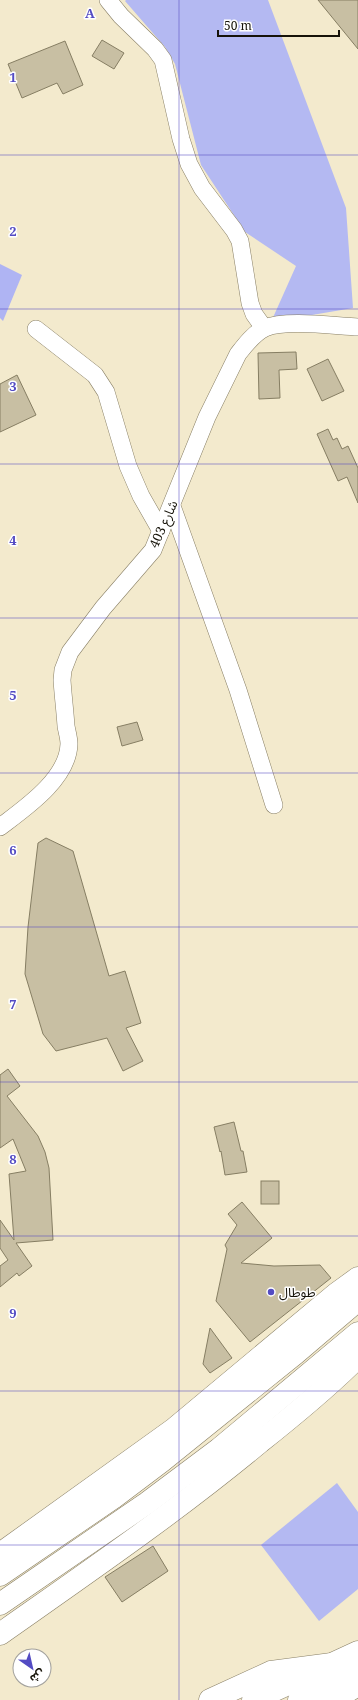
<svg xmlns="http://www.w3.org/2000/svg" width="358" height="1700" viewBox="0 0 358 1700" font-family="'Noto Serif','Noto Sans Arabic',serif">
<rect width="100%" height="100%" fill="#f3eacd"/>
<g fill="#b4b9f2">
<path d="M126,0H268L346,208L353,308L271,322L296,266L245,232L201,165L175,64L165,47L125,1Z"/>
<path d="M337,1483L358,1512V1589L319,1621L261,1545Z"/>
</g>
<path fill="#afb4f3" d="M0,264L22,275L3,321L0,318Z"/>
<g fill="#c8bfa3" stroke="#867e63">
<path d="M318,0H358V49Z"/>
<path d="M102,40L124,53L114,69L92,56Z"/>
<path d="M65,41L83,85L63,94L57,83L22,98L8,64Z"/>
<path d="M296,352L297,369L279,370L280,398L259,399L258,353Z"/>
<path d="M328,359L344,391L322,401L307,369Z"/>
<path d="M17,375L36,415L0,432V384Z"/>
<path d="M328,429L333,440L337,438L342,449L348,446L358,468V503L347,477L338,481L317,434Z"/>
<path d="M137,722L143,740L122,746L117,727Z"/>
<path d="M46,838L73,851L109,976L125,971L141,1023L126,1028L143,1061L123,1071L107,1038L56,1051L43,1034L25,974L28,927L38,843Z"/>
<path d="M8,1069L20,1086L7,1096L38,1136L45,1152L49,1168L53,1240L16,1243L32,1266L19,1276L17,1273L0,1287V1266L8,1260L0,1248V1220L14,1240L9,1174L26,1171L13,1139L0,1148V1075Z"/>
<path d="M234,1122L241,1151H243L247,1172L225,1175L221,1151L220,1152L214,1127Z"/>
<rect x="261" y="1181" width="18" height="23"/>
<path d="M242,1202L272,1238L241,1263L274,1266L320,1265L331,1278L250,1342L216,1301L227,1249L225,1245L237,1225L228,1214Z"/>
<path d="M210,1328L232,1358L210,1373L203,1364Z"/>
<path d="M153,1546L168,1571L122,1602L105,1577Z"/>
</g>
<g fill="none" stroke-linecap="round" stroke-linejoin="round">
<defs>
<g id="minor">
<path d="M108,0L121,16L155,49L163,60L181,139L189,164L202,188L234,230L240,241L250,303L254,314L264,328"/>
<path d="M36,329L95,375L106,392L128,466L141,496L161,531"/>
<path d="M172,506L238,690L274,805"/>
<path d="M0,827C25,808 68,779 69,744C69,738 67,732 66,726C65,711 63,695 62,680L63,670L70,652L103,608L153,550L207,417L238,354C245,345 254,333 265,328C285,319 335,326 358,327"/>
</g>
<g id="primary">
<path d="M210,1700L271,1672L332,1664L358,1652"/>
<path d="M333,1700L358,1685"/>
</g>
<g id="trunk">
<path d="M0,1554L174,1429L336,1294L358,1278"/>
<path d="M0,1634C88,1572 177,1511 260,1442C294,1415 327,1388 358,1357"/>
</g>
<g id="motorway">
<path d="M0,1575L113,1498L162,1461L296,1353L358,1300"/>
<path d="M0,1604L147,1503L219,1449L358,1333"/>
<path d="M253,1700L332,1664"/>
<path d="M299,1700L358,1673"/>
</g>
</defs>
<use href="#minor" stroke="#887f65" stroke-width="18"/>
<use href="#primary" stroke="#887f65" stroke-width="23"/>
<use href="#trunk" stroke="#887f65" stroke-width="23"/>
<use href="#motorway" stroke="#887f65" stroke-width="23"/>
<use href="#minor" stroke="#fff" stroke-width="17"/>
<use href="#primary" stroke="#fff" stroke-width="22"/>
<use href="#trunk" stroke="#fff" stroke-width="22"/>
<use href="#motorway" stroke="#fff" stroke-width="22"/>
</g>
<path fill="none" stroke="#534bc3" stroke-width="1" stroke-opacity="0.55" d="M179,0V1700M0,155H358M0,309H358M0,464H358M0,618H358M0,773H358M0,927H358M0,1082H358M0,1236H358M0,1391H358M0,1545H358"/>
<circle fill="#534bc3" stroke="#fff" stroke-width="1.5" cx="271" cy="1292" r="4"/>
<g text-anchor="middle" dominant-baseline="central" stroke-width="3" stroke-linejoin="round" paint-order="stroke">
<g font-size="13" fill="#161309" stroke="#fff">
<text transform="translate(163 524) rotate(-66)">شارع 403</text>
</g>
<g font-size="13" fill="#161309" stroke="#fff" text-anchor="start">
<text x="279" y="1292">طوطال</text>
</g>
</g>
<g font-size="13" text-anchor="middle" font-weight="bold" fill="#534bc3" stroke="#fff" stroke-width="3" stroke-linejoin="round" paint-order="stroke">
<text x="90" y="18">A</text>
<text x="13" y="82">1</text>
<text x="13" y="236">2</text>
<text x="13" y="391">3</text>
<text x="13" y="545">4</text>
<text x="13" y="700">5</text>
<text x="13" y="855">6</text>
<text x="13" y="1009">7</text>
<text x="13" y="1164">8</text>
<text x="13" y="1318">9</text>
</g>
<g transform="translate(32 1668) rotate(146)"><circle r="19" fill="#ffffff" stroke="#a2a19d"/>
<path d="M0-3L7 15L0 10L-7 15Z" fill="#534bc3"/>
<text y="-6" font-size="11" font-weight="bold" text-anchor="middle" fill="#161309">ش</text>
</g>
<path d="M218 30v6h121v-6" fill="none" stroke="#161309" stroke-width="2"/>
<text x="224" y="30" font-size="12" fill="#161309" stroke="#ffffff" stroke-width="3" paint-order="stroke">50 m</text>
</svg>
